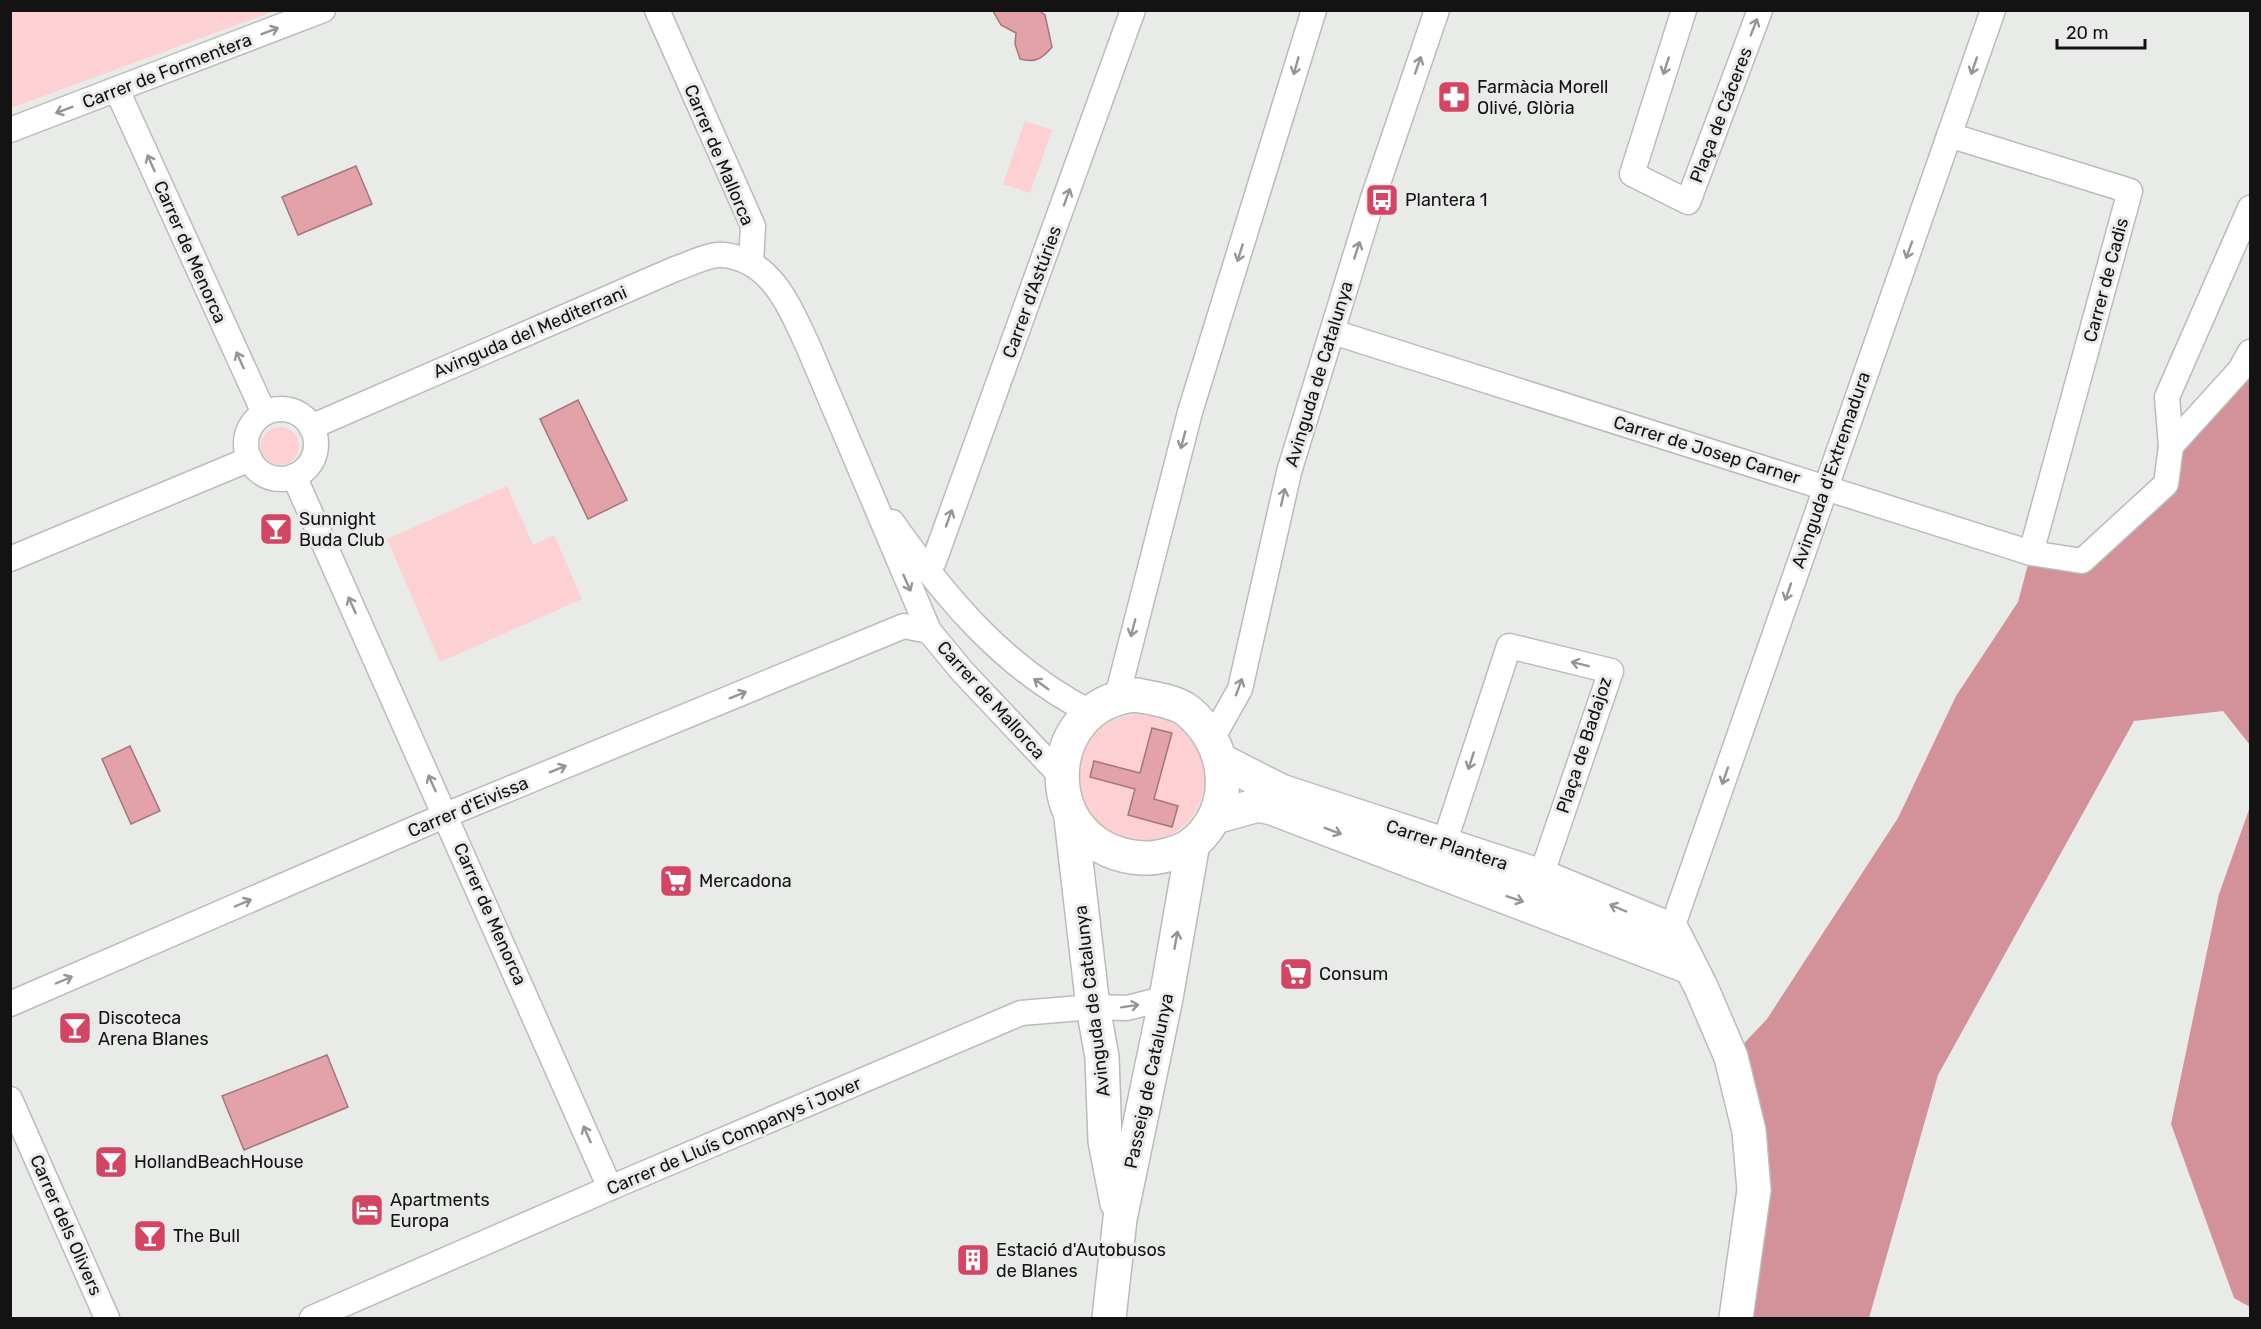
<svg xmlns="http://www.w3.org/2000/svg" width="2261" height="1329" viewBox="0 0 2261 1329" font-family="Rubik,sans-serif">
<rect width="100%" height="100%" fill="#e8ebe8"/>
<g fill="#fdd0d4">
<path d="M11,10H274V11L11,108Z"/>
<path d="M1025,121L1052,130L1030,193L1003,184Z"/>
<circle cx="280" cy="446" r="19"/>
<path d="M507,486L533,545L554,535L582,599L440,662L387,539Z"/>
<circle cx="1141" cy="778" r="64"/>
</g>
<g fill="#d39299">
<path d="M2250,352V745L2223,711L2134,721L1938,1075L1869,1318H1736L1754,1190L1731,1057L1767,1019L1898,818L1956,696L2018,602L2031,553L2082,561L2166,485L2171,446Z"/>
<path d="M2250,807V1307L2234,1298L2171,1124L2219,894Z"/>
</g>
<g fill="#e3a1a8" stroke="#a4767b" stroke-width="1.5">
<path d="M993,11H1040L1045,15L1052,47C1042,59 1035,63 1020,59L1015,44L1016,33L1001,25Z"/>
<path d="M356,166L372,204L298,235L282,197Z"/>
<path d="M578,400L627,500L588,519L540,419Z"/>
<path d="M1152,728L1172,733L1154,799L1178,806L1172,827L1128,815L1135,789L1090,777L1094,761L1140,773Z"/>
<path d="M130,746L160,811L131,824L102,759Z"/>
<path d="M327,1055L348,1107L244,1150L222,1096Z"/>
</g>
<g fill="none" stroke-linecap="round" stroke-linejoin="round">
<defs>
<g id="street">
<path d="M657,10L753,226L751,263"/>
<path d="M1684,10L1632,174L1688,202L1760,10"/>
<path d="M117,90L264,413"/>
<path d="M10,130L323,10"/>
<path d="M1949,135L2130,191L2031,553"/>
<path d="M1333,332L2031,553L2082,561L2166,484L2171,446L2240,370L2250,352"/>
<circle cx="281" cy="444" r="35"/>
<path d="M311,427L675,269C688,265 710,253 724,255C772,260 790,308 808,346L929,631L962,671L1061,776"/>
<path d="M2171,446L2167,397L2250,208"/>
<path d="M294,476L610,1188"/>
<path d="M892,522C947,600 1006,670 1092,713"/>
<path d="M10,559L250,459"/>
<path d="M927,571L934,561L1133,10"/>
<path d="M1117,697L1190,412L1314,10"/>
<path d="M1212,739L1240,689L1289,472L1373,198L1437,10"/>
<path d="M1444,844L1509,646L1611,671L1541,876"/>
<path d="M1666,945L1993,10"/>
<path d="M10,1004L446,815L904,626L929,631"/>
<path d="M10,1099L107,1318"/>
<path d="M312,1318L610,1188L1021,1013L1093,1007L1127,1008L1166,998"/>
</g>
<g id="secondary">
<path d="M1136,695C1151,698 1176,701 1188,711C1229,745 1236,805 1195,842C1184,852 1157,859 1143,858C1035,852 1038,703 1136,695Z"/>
<path d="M1222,761L1281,791L1541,876L1672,930L1701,987L1731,1057L1749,1131L1754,1190L1736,1318"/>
<path d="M1215,817L1258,805L1272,808L1689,967"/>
<path d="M1071,818L1093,1007L1102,1057L1105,1141L1117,1203"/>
<path d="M1109,1318L1120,1219L1166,998L1193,843"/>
</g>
</defs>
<use href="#street" stroke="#b9bcb9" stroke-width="27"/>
<use href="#secondary" stroke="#b9bcb9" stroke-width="36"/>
<use href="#street" stroke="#fff" stroke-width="24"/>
<use href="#secondary" stroke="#fff" stroke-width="33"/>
</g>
<defs><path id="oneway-shaft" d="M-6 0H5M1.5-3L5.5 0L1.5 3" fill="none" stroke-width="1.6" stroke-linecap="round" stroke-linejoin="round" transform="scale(1.5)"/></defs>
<g stroke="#949594">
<use href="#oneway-shaft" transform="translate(1754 27) rotate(-69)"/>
<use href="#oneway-shaft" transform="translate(270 31) rotate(-21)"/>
<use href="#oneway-shaft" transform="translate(1418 65) rotate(-71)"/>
<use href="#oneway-shaft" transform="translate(1296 66) rotate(106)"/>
<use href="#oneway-shaft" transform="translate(1666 66) rotate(108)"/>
<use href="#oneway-shaft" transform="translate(1974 66) rotate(109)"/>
<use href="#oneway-shaft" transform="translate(64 110) rotate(159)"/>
<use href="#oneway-shaft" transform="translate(151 163) rotate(-114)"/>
<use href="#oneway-shaft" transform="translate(1067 197) rotate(-70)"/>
<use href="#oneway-shaft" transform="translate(1357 250) rotate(-72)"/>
<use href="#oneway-shaft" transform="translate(1909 250) rotate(110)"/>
<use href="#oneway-shaft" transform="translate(1240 253) rotate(107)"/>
<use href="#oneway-shaft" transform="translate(240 360) rotate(-114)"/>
<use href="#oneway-shaft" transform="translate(1183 440) rotate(105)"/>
<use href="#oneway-shaft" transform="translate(1283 497) rotate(-77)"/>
<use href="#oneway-shaft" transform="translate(949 518) rotate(-70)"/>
<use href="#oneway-shaft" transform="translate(907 583) rotate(66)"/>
<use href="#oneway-shaft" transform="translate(1788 592) rotate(109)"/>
<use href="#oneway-shaft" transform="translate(352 605) rotate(-114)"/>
<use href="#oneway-shaft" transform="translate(1133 628) rotate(105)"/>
<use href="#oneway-shaft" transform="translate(1580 664) rotate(-166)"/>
<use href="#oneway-shaft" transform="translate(1041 684) rotate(-144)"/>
<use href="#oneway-shaft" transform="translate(1239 687) rotate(-70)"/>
<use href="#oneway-shaft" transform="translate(738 695) rotate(-22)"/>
<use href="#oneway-shaft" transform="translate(1471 761) rotate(108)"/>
<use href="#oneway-shaft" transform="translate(558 769) rotate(-22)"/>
<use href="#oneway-shaft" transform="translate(1725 776) rotate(109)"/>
<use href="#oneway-shaft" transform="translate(432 783) rotate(-114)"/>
<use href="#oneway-shaft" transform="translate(1333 831) rotate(21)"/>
<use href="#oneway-shaft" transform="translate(1515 899) rotate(19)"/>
<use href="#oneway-shaft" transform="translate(243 903) rotate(-23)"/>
<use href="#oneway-shaft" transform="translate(1618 908) rotate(-157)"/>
<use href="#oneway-shaft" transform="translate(1176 940) rotate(-80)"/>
<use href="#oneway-shaft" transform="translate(64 980) rotate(-23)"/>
<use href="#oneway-shaft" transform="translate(1130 1006) rotate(-9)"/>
<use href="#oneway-shaft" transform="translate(587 1134) rotate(-114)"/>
</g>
<defs>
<symbol id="pharmacy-square" viewBox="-11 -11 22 22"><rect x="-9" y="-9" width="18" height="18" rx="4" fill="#d44463" stroke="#e8ebe8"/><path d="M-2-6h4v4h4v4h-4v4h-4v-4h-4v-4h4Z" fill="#fff"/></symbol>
<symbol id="bus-square" viewBox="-11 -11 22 22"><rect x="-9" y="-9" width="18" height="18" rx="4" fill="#d44463" stroke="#e8ebe8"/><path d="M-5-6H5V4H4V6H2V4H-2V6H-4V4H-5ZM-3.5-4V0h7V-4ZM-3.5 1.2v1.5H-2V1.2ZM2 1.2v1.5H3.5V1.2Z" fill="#fff"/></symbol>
<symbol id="bar-square" viewBox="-11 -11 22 22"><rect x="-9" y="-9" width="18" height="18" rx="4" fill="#d44463" stroke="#e8ebe8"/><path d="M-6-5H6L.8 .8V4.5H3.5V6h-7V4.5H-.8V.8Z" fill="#fff"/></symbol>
<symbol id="supermarket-square" viewBox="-11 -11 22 22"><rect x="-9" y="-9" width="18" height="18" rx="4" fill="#d44463" stroke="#e8ebe8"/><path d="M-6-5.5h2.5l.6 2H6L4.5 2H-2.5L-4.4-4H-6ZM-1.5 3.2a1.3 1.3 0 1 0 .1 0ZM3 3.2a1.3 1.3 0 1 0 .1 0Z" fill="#fff"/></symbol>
<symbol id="hotel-square" viewBox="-11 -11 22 22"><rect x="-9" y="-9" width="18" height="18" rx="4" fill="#d44463" stroke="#e8ebe8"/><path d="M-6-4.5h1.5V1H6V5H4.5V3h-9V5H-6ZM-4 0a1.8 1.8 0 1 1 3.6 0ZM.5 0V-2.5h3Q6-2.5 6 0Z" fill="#fff"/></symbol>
<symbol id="building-square" viewBox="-11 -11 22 22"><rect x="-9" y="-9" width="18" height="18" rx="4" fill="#d44463" stroke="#e8ebe8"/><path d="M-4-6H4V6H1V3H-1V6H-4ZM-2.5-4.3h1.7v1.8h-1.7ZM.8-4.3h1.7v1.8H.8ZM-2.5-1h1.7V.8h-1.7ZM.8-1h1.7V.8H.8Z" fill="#fff"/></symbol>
</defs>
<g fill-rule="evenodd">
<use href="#pharmacy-square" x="1435" y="78" width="38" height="38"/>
<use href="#bus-square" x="1363" y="181" width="38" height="38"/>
<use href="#bar-square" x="257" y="510" width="38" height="38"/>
<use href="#supermarket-square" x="657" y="862" width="38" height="38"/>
<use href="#supermarket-square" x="1277" y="955" width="38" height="38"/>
<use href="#bar-square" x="56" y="1009" width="38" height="38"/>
<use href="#bar-square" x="92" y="1143" width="38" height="38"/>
<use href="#hotel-square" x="348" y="1191" width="38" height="38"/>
<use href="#bar-square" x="131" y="1217" width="38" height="38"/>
<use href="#building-square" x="954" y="1241" width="38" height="38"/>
</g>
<g text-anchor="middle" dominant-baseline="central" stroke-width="6" stroke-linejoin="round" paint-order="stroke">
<g font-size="18" fill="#121312" stroke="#e8ebe8">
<text transform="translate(167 71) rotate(-21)">Carrer de Formentera</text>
<text transform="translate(1721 115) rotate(-69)">Plaça de Cáceres</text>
<text transform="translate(719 155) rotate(67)">Carrer de Mallorca</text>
<text transform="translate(190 252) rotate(66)">Carrer de Menorca</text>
<text transform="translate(2106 280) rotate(-75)">Carrer de Cadis</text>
<text transform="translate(1032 292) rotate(-70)">Carrer d'Astúries</text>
<text transform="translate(530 332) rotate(-23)">Avinguda del Mediterrani</text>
<text transform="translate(1319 374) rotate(-73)">Avinguda de Catalunya</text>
<text transform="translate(1707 450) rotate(17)">Carrer de Josep Carner</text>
<text transform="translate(1831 470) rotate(-71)">Avinguda d'Extremadura</text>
<text transform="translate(991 700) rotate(48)">Carrer de Mallorca</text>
<text transform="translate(1584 745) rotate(-72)">Plaça de Badajoz</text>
<text transform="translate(468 807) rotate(-23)">Carrer d'Eivissa</text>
<text transform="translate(1447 845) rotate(18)">Carrer Plantera</text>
<text transform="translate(490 914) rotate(66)">Carrer de Menorca</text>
<text transform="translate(1092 1001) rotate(-97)">Avinguda de Catalunya</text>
<text transform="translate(1149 1081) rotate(-78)">Passeig de Catalunya</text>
<text transform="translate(734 1136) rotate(-23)">Carrer de Lluís Companys i Jover</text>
<text transform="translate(66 1225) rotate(66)">Carrer dels Olivers</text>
</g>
<g font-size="18" fill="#121312" stroke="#e8ebe8" text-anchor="start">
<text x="1477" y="87">Farmàcia Morell<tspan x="1477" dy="21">Olivé, Glòria</tspan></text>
<text x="1405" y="200">Plantera 1</text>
<text x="299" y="519">Sunnight<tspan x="299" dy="21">Buda Club</tspan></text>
<text x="699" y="881">Mercadona</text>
<text x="1319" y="974">Consum</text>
<text x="98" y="1018">Discoteca<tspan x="98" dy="21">Arena Blanes</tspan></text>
<text x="134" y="1162">HollandBeachHouse</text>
<text x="390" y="1200">Apartments<tspan x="390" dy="21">Europa</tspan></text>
<text x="173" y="1236">The Bull</text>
<text x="996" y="1250">Estació d'Autobusos<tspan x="996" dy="21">de Blanes</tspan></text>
</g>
</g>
<rect width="2261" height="1329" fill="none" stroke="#121312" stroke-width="24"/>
<path d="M2057 39v9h88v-9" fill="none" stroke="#121312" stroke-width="3"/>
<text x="2066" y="39" font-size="18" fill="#121312" stroke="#e8ebe8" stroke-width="4.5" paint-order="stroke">20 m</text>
</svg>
